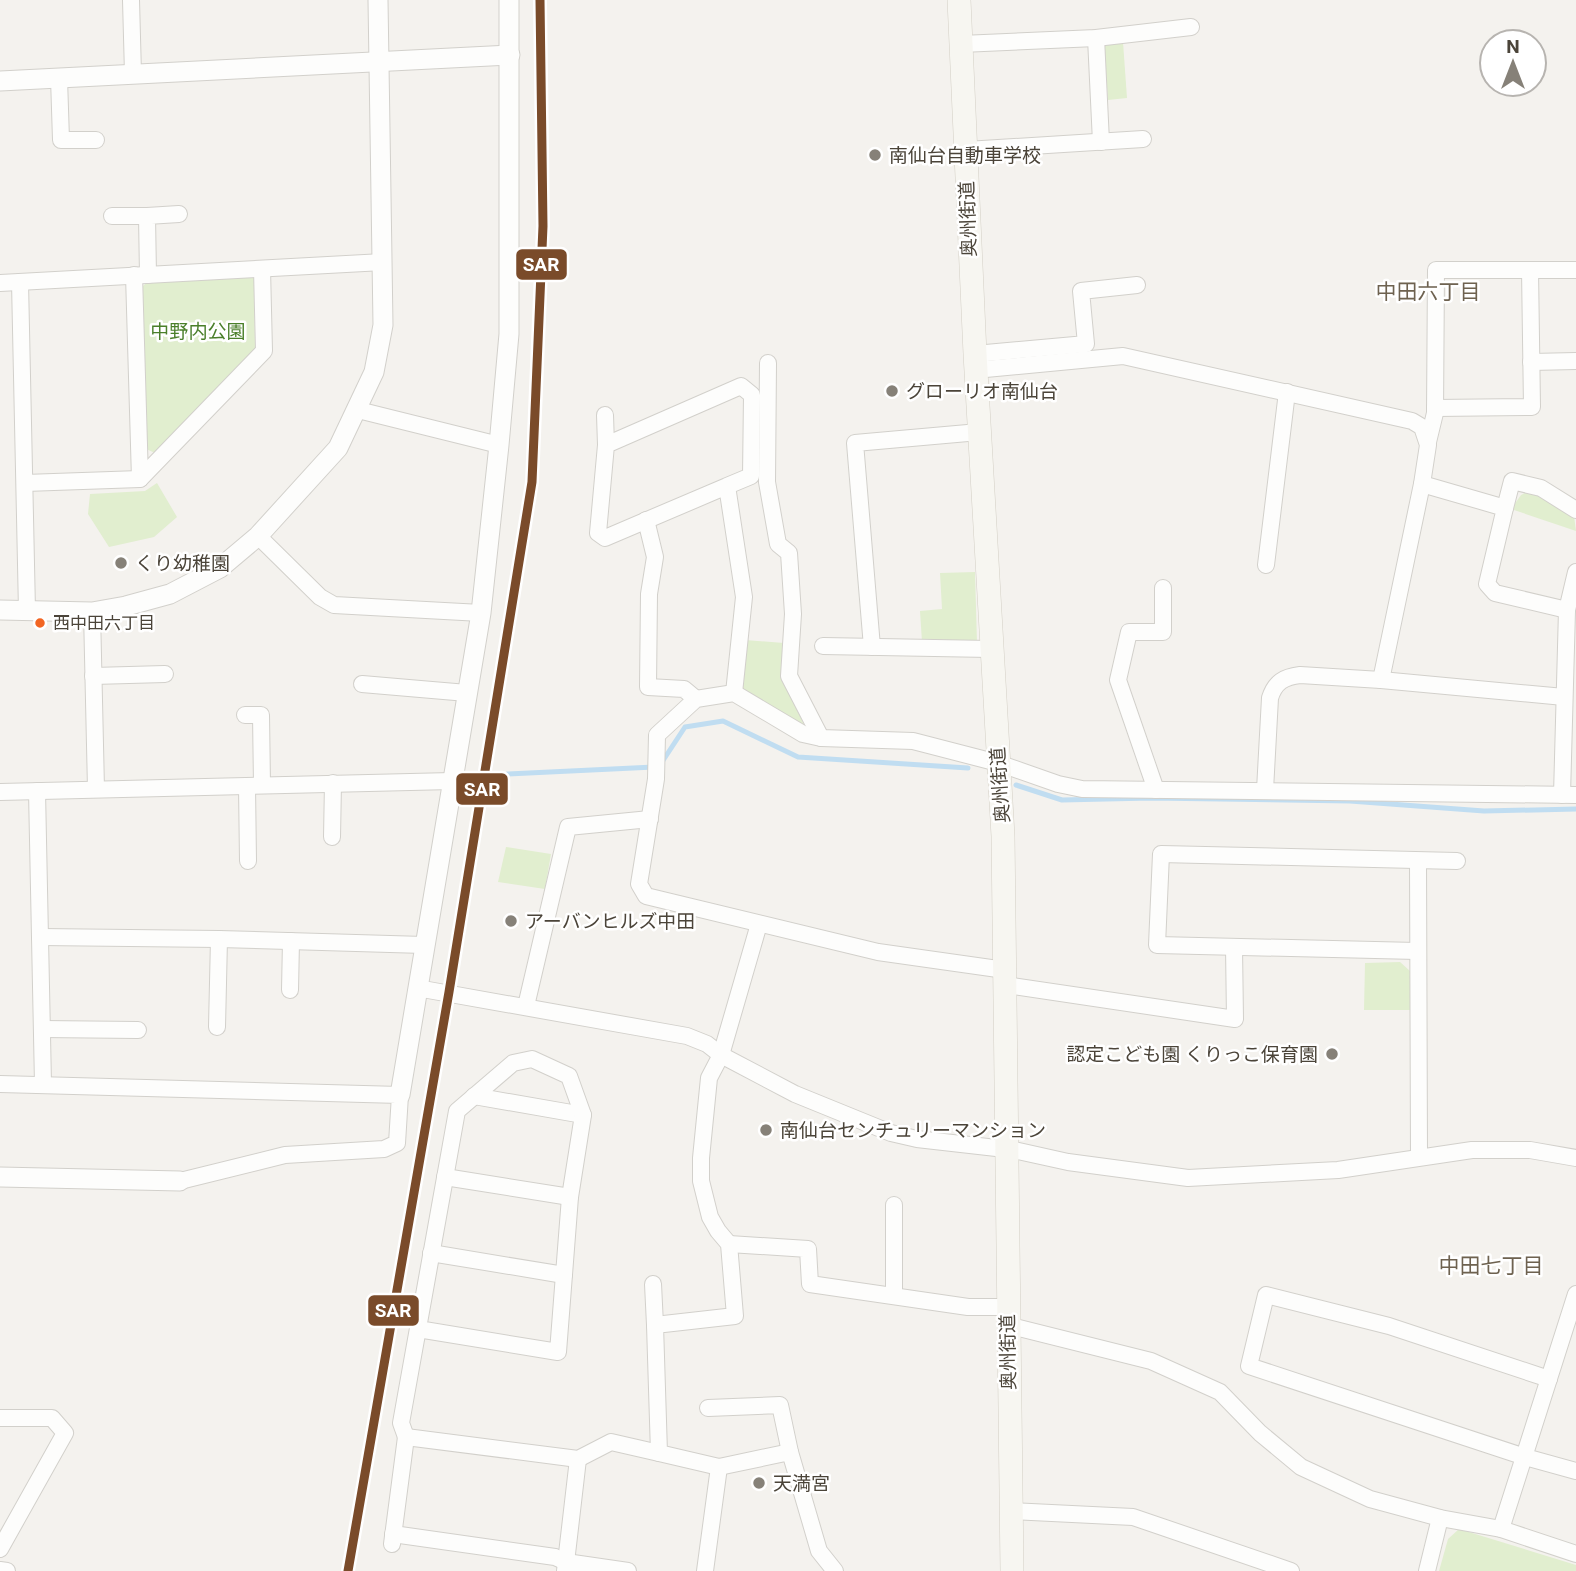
<svg xmlns="http://www.w3.org/2000/svg" width="1576" height="1571" viewBox="0 0 1576 1571" font-family="Roboto,'Noto Sans JP',sans-serif">
<rect width="100%" height="100%" fill="#f4f2ee"/>
<g fill="#e1eecf">
<path d="M1123,42L1127,98L1108,100L1104,43Z"/>
<path d="M254,277L255,349L155,453L144,448L143,286L150,280Z"/>
<path d="M157,483L177,517L154,537L109,547L88,514L90,494L145,491Z"/>
<path d="M1531,490L1574,516L1576,531L1511,509L1521,495Z"/>
<path d="M975,572L977,643L922,642L920,611L942,609L940,573Z"/>
<path d="M745,640L784,643L781,676L807,731L741,693Z"/>
<path d="M506,847L551,854L545,889L498,882Z"/>
<path d="M1400,962L1410,971V1010H1364L1365,963Z"/>
<path d="M1459,1529L1576,1565V1571H1439L1448,1539Z"/>
</g>
<g fill="none" stroke-linecap="round" stroke-linejoin="round">
<g stroke="#c0ddf1" stroke-width="5">
<path d="M662,762L685,727L723,721L798,757L968,768"/>
<path d="M507,774L654,767"/>
<path d="M1016,785L1062,800L1151,798L1350,801L1484,811L1576,809"/>
</g>
<defs>
<g id="minor">
<path d="M131,0L133,74"/>
<path d="M1096,38L1101,142"/>
<path d="M961,44L1096,38L1191,27"/>
<path d="M59,78L61,140H96"/>
<path d="M966,150L1143,139"/>
<path d="M112,216H147"/>
<path d="M134,275L140,479"/>
<path d="M148,275L147,216L179,214"/>
<path d="M20,282L27,611"/>
<path d="M0,283L383,262"/>
<path d="M975,354L1086,344L1081,291L1137,285"/>
<path d="M1531,362L1576,361"/>
<path d="M768,363L767,482L778,544L789,553L793,614L789,676L821,738"/>
<path d="M975,370L1123,356L1412,421L1422,427L1428,445L1422,484L1381,680"/>
<path d="M1435,408L1532,407L1530,270"/>
<path d="M358,410L499,445"/>
<path d="M605,415L606,445"/>
<path d="M1428,442L1435,413L1436,270H1576"/>
<path d="M25,483L140,479L264,351L262,269"/>
<path d="M1422,484L1505,508L1487,584L1495,593L1567,610"/>
<path d="M727,486L605,538L598,533L606,445L741,386L752,395L751,476L727,486L744,597L734,693"/>
<path d="M1505,508L1512,481L1541,488L1576,510"/>
<path d="M646,520L655,557L649,594L648,687L684,689L696,699"/>
<path d="M258,536L320,597L334,605L481,613"/>
<path d="M1266,565L1287,392"/>
<path d="M92,612L96,789"/>
<path d="M823,646L990,649"/>
<path d="M872,647L855,443L979,432"/>
<path d="M93,676L165,674"/>
<path d="M362,684L467,693"/>
<path d="M245,715H261L262,785"/>
<path d="M247,786L248,861"/>
<path d="M1156,790L1118,680L1129,632H1163V588"/>
<path d="M1265,790L1270,698C1275,682 1284,677 1300,675L1381,680L1564,697"/>
<path d="M37,791L43,1084"/>
<path d="M0,792L452,781"/>
<path d="M1562,795L1567,610L1576,572"/>
<path d="M332,837L333,783"/>
<path d="M1418,861L1419,1156"/>
<path d="M759,924L721,1055L709,1078L701,1158V1181L710,1217L718,1231L729,1244L735,1316L655,1325L659,1453L719,1467L790,1452L819,1551L835,1571"/>
<path d="M40,937L219,939L424,945"/>
<path d="M1417,951L1157,945L1161,854L1457,861"/>
<path d="M1005,970L878,952L646,896L639,884L656,779L657,735L696,699L734,693L803,734L821,738L913,741L998,763L1058,784L1082,789L1576,795"/>
<path d="M1006,985L1235,1019L1234,947"/>
<path d="M417,988L687,1036L707,1044L721,1055L795,1094L891,1133L917,1139L1014,1150L1068,1162L1188,1178L1338,1170L1472,1150H1530L1576,1158"/>
<path d="M290,990L291,941"/>
<path d="M526,1006L568,827L650,819"/>
<path d="M217,1027L219,939"/>
<path d="M42,1029L138,1030"/>
<path d="M0,1084L400,1095L397,1143L384,1149L285,1155L180,1181"/>
<path d="M474,1096L583,1115"/>
<path d="M445,1177L570,1197"/>
<path d="M729,1244L808,1249L810,1284L968,1307H1007"/>
<path d="M431,1253L564,1275"/>
<path d="M653,1284L655,1325"/>
<path d="M894,1295V1205"/>
<path d="M1007,1325L1151,1361L1220,1392L1260,1433L1301,1467L1370,1499L1440,1518L1501,1529L1576,1554"/>
<path d="M1549,1379L1389,1326L1266,1295L1249,1366L1525,1457L1576,1471"/>
<path d="M708,1408L780,1405L790,1452"/>
<path d="M0,1418H52L65,1433L0,1549"/>
<path d="M406,1437L401,1423L457,1111L513,1063L532,1059L569,1076L583,1115L570,1197L558,1352L418,1329"/>
<path d="M1010,1511L1133,1517L1291,1571"/>
<path d="M1501,1529L1576,1294"/>
<path d="M393,1534L555,1557L566,1562L628,1571"/>
<path d="M392,1544L406,1437L578,1459L611,1442L659,1453"/>
<path d="M0,1570L7,1571"/>
<path d="M565,1571L578,1459"/>
<path d="M705,1571L719,1467"/>
<path d="M1427,1571L1440,1518"/>
</g>
<g id="tertiary">
<path d="M0,81L510,55"/>
<path d="M0,610L92,612L126,606L170,594L220,568L258,536L338,448L374,372L383,325L378,0"/>
<path d="M400,1095L481,613L499,445L509,334V0"/>
<path d="M0,1177L180,1181"/>
</g>
<path id="secondary" d="M959,0L975,354L1003,836L1012,1571"/>
</defs>
<use href="#minor" stroke="#d2d0cb" stroke-width="18"/>
<use href="#tertiary" stroke="#d2d0cb" stroke-width="21"/>
<use href="#secondary" stroke="#d3cfc5" stroke-width="24"/>
<use href="#minor" stroke="#fdfdfc" stroke-width="16"/>
<use href="#tertiary" stroke="#fdfdfc" stroke-width="19"/>
<use href="#secondary" stroke="#f7f6f1" stroke-width="23"/>
<defs>
<path id="rail-1" d="M348,1571L449,992L532,482L543,226L540,0"/>
</defs>
<use href="#rail-1" stroke="#fff" stroke-width="14"/>
<use href="#rail-1" stroke="#7a4b2a" stroke-width="9"/>
</g>
<g fill="#868178" stroke="#fff" stroke-width="2.5">
<circle cx="875" cy="155" r="7"/>
<circle cx="892" cy="391" r="7"/>
<circle cx="121" cy="563" r="7"/>
<circle cx="511" cy="921" r="7"/>
<circle cx="1332" cy="1054" r="7"/>
<circle cx="766" cy="1130" r="7"/>
<circle cx="759" cy="1483" r="7"/>
</g>
<circle fill="#f26522" stroke="#fff" stroke-width="2.5" cx="40" cy="623" r="6"/>
<g text-anchor="middle" dominant-baseline="central" stroke-width="5" stroke-linejoin="round" paint-order="stroke">
<g font-size="17" fill="#4b4439" stroke="#fff" text-anchor="start">
<text x="53" y="623">西中田六丁目</text>
</g>
<g font-size="19" fill="#4b4439" stroke="#fff" text-anchor="start">
<text x="889" y="155">南仙台自動車学校</text>
<text x="906" y="391">グローリオ南仙台</text>
<text x="135" y="563">くり幼稚園</text>
<text x="525" y="921">アーバンヒルズ中田</text>
<text x="1318" y="1054" text-anchor="end">認定こども園 くりっこ保育園</text>
<text x="780" y="1130">南仙台センチュリーマンション</text>
<text x="773" y="1483">天満宮</text>
</g>
<g font-size="19" fill="#4b4439" stroke="#fff">
<text transform="translate(968 219) rotate(-92)">奥州街道</text>
<text transform="translate(1000 785) rotate(-94)">奥州街道</text>
<text transform="translate(1008 1352) rotate(-91)">奥州街道</text>
</g>
<g font-size="19" fill="#4a7f2a" stroke="#fff">
<text x="198" y="331">中野内公園</text>
</g>
<g font-size="21" fill="#6e6250" stroke="#fff">
<text x="1428" y="292">中田六丁目</text>
<text x="1491" y="1266">中田七丁目</text>
</g>
</g>
<g stroke="#fff" stroke-width="2.5">
<rect x="515" y="248" width="53" height="33" rx="7" fill="#7a4b2a"/>
<rect x="455" y="772" width="54" height="34" rx="7" fill="#7a4b2a"/>
<rect x="367" y="1294" width="53" height="33" rx="7" fill="#7a4b2a"/>
</g>
<g font-size="19" text-anchor="middle" font-weight="bold" fill="#fff">
<text x="541" y="271">SAR</text>
<text x="482" y="796">SAR</text>
<text x="393" y="1317">SAR</text>
</g>
<g transform="translate(1513 63)"><circle r="33" fill="#ffffff" stroke="#b7b4b0" stroke-width="2"/>
<path d="M0-5L12 26L0 18L-12 26Z" fill="#868178"/>
<text y="-10" font-size="19" font-weight="bold" text-anchor="middle" fill="#4b4439">N</text>
</g>
</svg>
